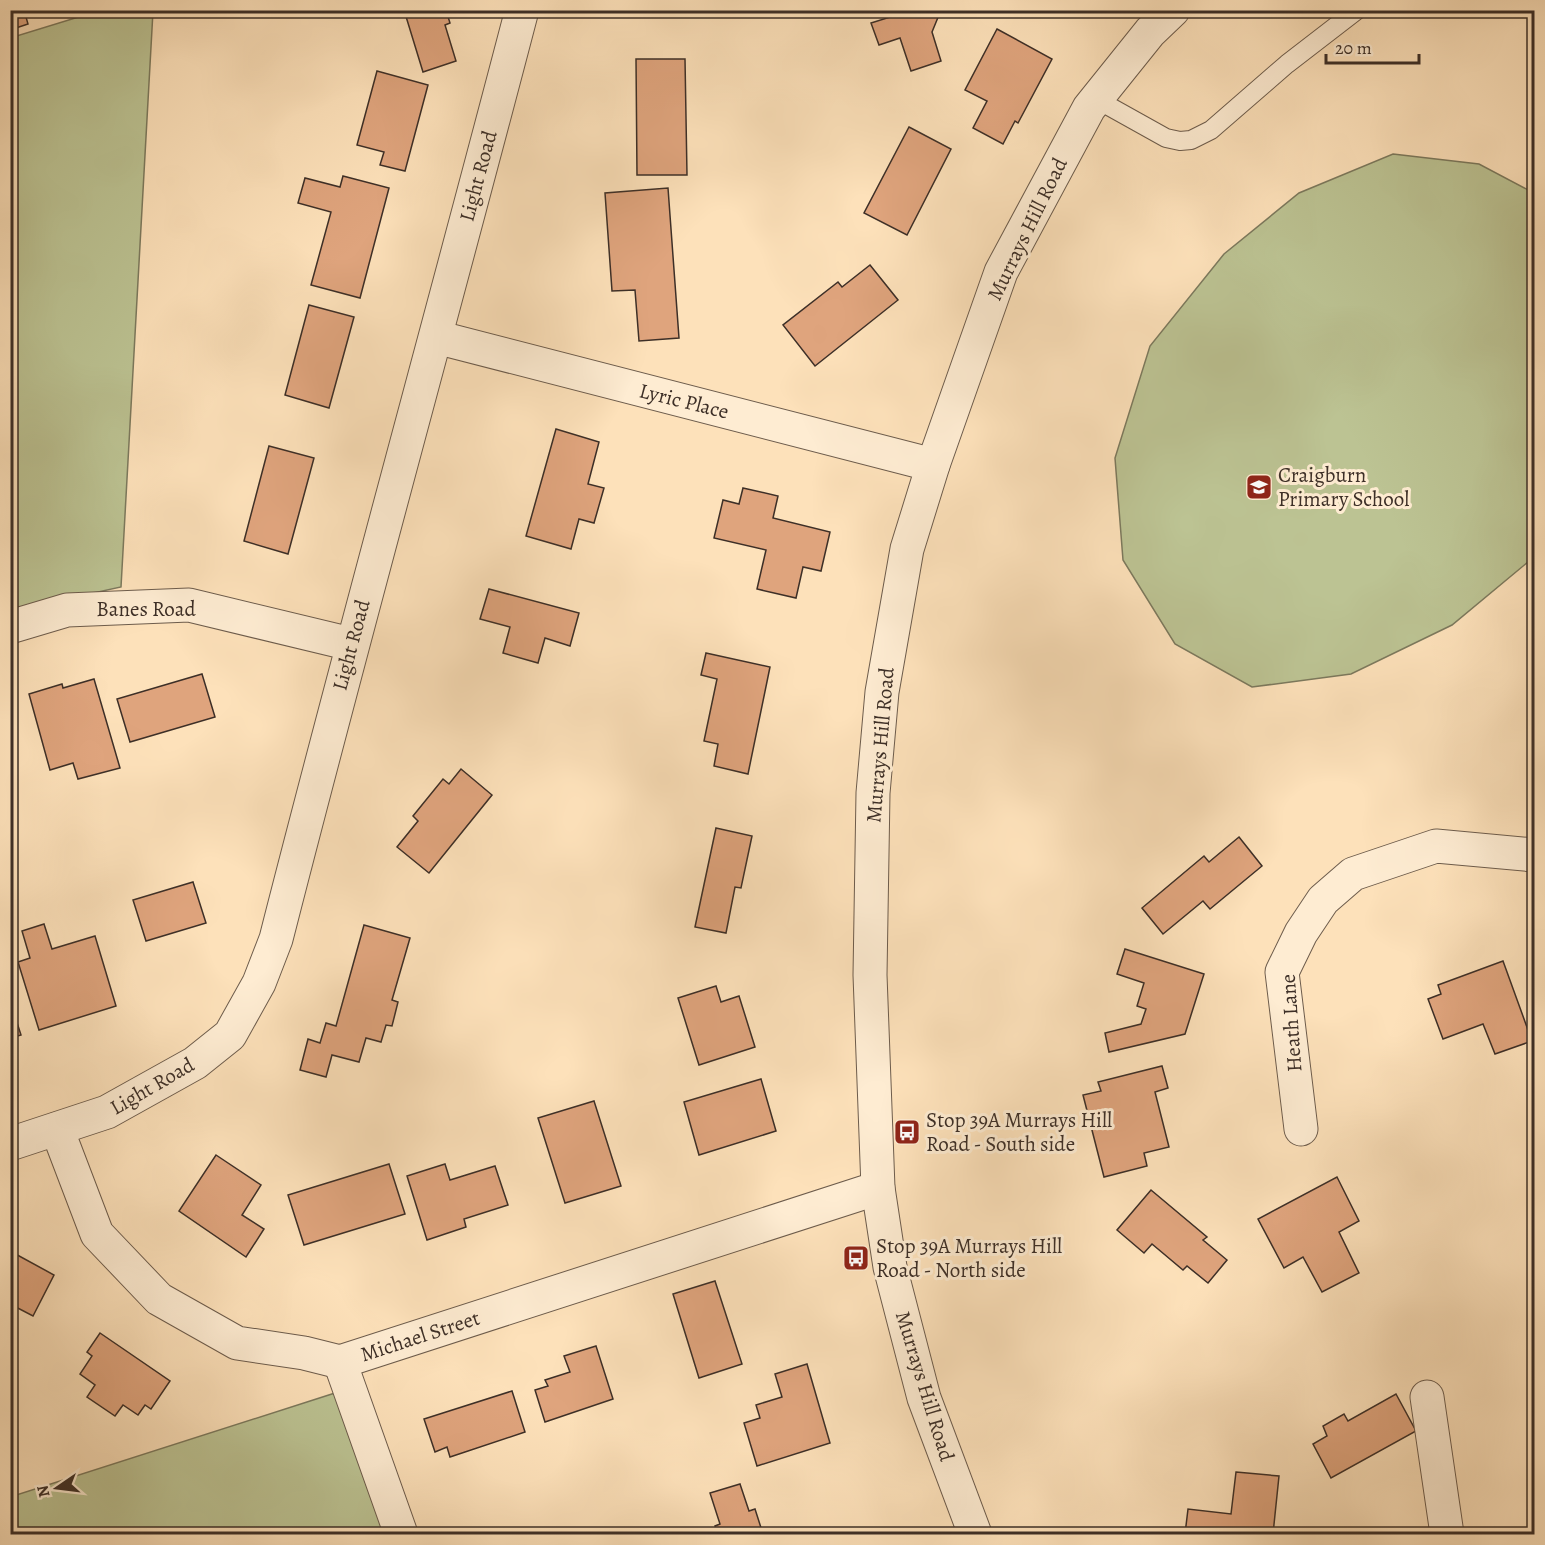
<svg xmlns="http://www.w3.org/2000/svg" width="1545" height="1545" viewBox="0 0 1545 1545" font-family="Alegreya,serif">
<rect width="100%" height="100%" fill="#fde1ba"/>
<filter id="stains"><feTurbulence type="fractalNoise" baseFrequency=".00333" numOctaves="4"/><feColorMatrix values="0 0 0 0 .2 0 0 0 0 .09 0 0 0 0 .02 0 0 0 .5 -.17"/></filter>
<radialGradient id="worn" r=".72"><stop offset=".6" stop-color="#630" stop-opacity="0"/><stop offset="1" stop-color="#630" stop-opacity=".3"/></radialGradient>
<g fill="#bcc393" stroke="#7c795d" stroke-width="1.5">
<path d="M98,11H153L121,587L11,611L10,38Z"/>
<path d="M1393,154L1479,164L1534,193V557L1452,625L1351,674L1252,687L1175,644L1123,560L1115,458L1150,346L1224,254L1299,193Z"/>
<path d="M335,1393L385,1534H11L10,1497Z"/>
</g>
<g fill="#dfa47d" stroke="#3d2f27" stroke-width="1.5">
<path d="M10,10H24L28,24L10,30Z"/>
<path d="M404,10H446L450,23L445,25L456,61L423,72Z"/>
<path d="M641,10H703V16L641,17Z"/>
<path d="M901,10H941L932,32L941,61L911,71L900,38L879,45L871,23L900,14Z"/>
<path d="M997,29L1052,59L1018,123L1015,121L1003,144L973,128L987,101L965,90Z"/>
<path d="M636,59H685L687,175H637Z"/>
<path d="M377,71L428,85L405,171L380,165L384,152L357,145Z"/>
<path d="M909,127L951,149L907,235L864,213Z"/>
<path d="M343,176L389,188L360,298L311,285L331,212L298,203L305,178L340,187Z"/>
<path d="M668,188L679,338L639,341L635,290L612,291L605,193Z"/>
<path d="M870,265L898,300L815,366L783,325L838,282L842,287Z"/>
<path d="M309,305L354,317L329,408L285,395Z"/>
<path d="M556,429L599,442L588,484L604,488L594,523L579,519L571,549L526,536Z"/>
<path d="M269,446L314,458L288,554L244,541Z"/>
<path d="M743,488L778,496L773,518L830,532L821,571L803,567L796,598L757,589L766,550L714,538L723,500L739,504Z"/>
<path d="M489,589L579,613L570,646L545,638L538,663L503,653L510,627L480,619Z"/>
<path d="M706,653L770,667L748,774L714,766L718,744L704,741L717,679L701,675Z"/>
<path d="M202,674L215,717L130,742L117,699Z"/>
<path d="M94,679L120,768L78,779L73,763L50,770L29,694L62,684L63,688Z"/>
<path d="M461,769L492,795L429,873L397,847L418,821L413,816L443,779L449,784Z"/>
<path d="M716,828L752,836L741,888L735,887L726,933L695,927Z"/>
<path d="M1239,837L1262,866L1210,909L1203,901L1163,934L1142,908L1204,856L1209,862Z"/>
<path d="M193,882L206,923L146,941L133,900Z"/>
<path d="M44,924L52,949L95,936L116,1006L39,1030L18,962L30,958L22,931Z"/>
<path d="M364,925L410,938L392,1000L398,1002L392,1026L386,1025L381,1042L366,1038L359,1062L332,1055L326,1077L300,1070L308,1039L320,1043L326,1023L336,1026Z"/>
<path d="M1125,949L1204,974L1185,1034L1109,1052L1105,1033L1141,1024L1146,1009L1137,1006L1144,983L1117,974Z"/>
<path d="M1503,961L1532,1041L1495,1054L1483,1024L1443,1039L1428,999L1441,994L1438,985Z"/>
<path d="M716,986L721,1002L739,996L755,1047L699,1065L678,998Z"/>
<path d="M10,1001L21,1035L10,1038Z"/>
<path d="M1162,1066L1168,1088L1155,1092L1169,1147L1144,1153L1147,1166L1104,1177L1083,1095L1101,1091L1098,1082Z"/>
<path d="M761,1079L776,1131L699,1155L684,1102Z"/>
<path d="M594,1101L621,1186L565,1203L538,1118Z"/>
<path d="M216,1155L261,1185L242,1215L264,1229L246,1257L179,1211Z"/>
<path d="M389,1164L405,1214L304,1245L288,1195Z"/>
<path d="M445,1164L450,1180L495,1166L508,1205L464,1219L466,1227L427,1240L407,1176Z"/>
<path d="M1337,1177L1359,1221L1339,1232L1359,1273L1322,1292L1303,1257L1284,1268L1258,1219Z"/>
<path d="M1151,1190L1207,1237L1203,1240L1227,1260L1208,1283L1187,1266L1183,1270L1152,1244L1144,1253L1117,1230Z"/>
<path d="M10,1251L54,1275L33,1316L10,1304Z"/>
<path d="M715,1281L742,1364L699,1378L673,1294Z"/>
<path d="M100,1333L170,1381L151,1409L145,1405L138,1415L123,1405L115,1416L87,1397L95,1385L80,1374L92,1356L87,1352Z"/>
<path d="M596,1346L613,1399L545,1422L535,1390L548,1386L545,1380L570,1372L564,1356Z"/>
<path d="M807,1364L830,1443L757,1466L744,1423L760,1418L756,1405L782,1397L775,1374Z"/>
<path d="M512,1391L525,1432L450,1457L447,1447L435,1452L424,1419Z"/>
<path d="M1396,1394L1416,1431L1331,1478L1313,1444L1327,1436L1323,1426L1344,1414L1348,1421Z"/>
<path d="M1236,1472L1279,1476L1273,1534H1185L1188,1509L1231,1514Z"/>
<path d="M740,1484L749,1511L755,1509L763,1534H718L715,1526L720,1524L710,1493Z"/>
</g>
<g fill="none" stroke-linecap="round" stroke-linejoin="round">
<defs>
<path id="service" d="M1096,99L1166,138L1180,141L1191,140L1211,130L1287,64L1357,10"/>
<g id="minor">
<path d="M436,337L933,465"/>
<path d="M10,627L67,610L189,605L351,644"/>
<path d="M57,1129L97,1234L159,1299L237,1343L304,1353L340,1362L878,1188"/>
<path d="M1301,1129L1282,972L1301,933L1323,900L1353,874L1436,846L1534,855"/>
<path d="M10,1144L107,1112L195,1063L230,1035L259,983L276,939C355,629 441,320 522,10"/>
<path d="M340,1362L401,1534"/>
<path d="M1427,1397L1447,1534"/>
<path d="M975,1534L924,1398L890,1267L878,1188L870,975L873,793L882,692L907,549L933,465L1001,272L1089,108L1150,32L1173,10"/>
</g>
</defs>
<use href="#service" stroke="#6d5c4c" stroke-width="20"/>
<use href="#minor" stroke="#6d5c4c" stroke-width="35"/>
<use href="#service" stroke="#feecd2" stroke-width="18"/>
<use href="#minor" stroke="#feecd2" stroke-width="33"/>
</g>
<defs>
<symbol id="school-square" viewBox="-11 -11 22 22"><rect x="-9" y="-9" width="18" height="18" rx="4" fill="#8f2418" stroke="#feecd2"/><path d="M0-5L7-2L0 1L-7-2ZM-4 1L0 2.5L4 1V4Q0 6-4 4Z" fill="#fff"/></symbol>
<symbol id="bus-square" viewBox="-11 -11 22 22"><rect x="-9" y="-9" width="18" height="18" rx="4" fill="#8f2418" stroke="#feecd2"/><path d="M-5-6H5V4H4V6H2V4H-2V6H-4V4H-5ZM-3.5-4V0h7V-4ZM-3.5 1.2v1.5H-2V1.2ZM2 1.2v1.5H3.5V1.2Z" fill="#fff"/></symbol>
</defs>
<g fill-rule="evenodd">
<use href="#school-square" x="1244" y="472" width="30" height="30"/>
<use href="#bus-square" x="892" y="1117" width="30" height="30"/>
<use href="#bus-square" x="841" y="1243" width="30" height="30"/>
</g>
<g text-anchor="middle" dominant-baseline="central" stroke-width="6" stroke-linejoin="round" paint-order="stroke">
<g font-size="21" fill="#3d2f27" stroke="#feecd2">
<text transform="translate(478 176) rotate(-75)">Light Road</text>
<text transform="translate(1027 229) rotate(-64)">Murrays Hill Road</text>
<text transform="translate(684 401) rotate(14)">Lyric Place</text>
<text x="146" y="609">Banes Road</text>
<text transform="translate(351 645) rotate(-75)">Light Road</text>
<text transform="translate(880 745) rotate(-85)">Murrays Hill Road</text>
<text transform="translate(1291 1023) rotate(-94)">Heath Lane</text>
<text transform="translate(152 1086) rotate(-30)">Light Road</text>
<text transform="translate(420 1336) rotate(-18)">Michael Street</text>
<text transform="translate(925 1386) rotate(73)">Murrays Hill Road</text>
</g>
<g font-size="21" fill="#3d2f27" stroke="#feecd2" text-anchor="start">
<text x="1278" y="475">Craigburn<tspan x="1278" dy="24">Primary School</tspan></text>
<text x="926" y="1120">Stop 39A Murrays Hill<tspan x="926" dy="24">Road - South side</tspan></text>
<text x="876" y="1246">Stop 39A Murrays Hill<tspan x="876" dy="24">Road - North side</tspan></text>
</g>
</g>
<rect width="1545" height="1545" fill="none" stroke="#fde1ba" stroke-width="36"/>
<rect x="12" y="12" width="1521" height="1521" fill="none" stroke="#3d2f27" stroke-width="3"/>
<rect x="18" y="18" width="1509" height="1509" fill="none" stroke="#3d2f27" stroke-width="1.5"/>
<g transform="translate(57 1488) rotate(256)" stroke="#feecd2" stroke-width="4.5" paint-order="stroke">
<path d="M0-4.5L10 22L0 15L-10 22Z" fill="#3d2f27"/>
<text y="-9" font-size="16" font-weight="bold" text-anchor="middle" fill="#3d2f27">N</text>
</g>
<path d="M1326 54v9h93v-9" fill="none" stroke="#3d2f27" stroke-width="3"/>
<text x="1335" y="54" font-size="18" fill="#3d2f27" stroke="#feecd2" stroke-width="4.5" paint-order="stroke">20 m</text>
<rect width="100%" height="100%" filter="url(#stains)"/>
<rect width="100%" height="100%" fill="url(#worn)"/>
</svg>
